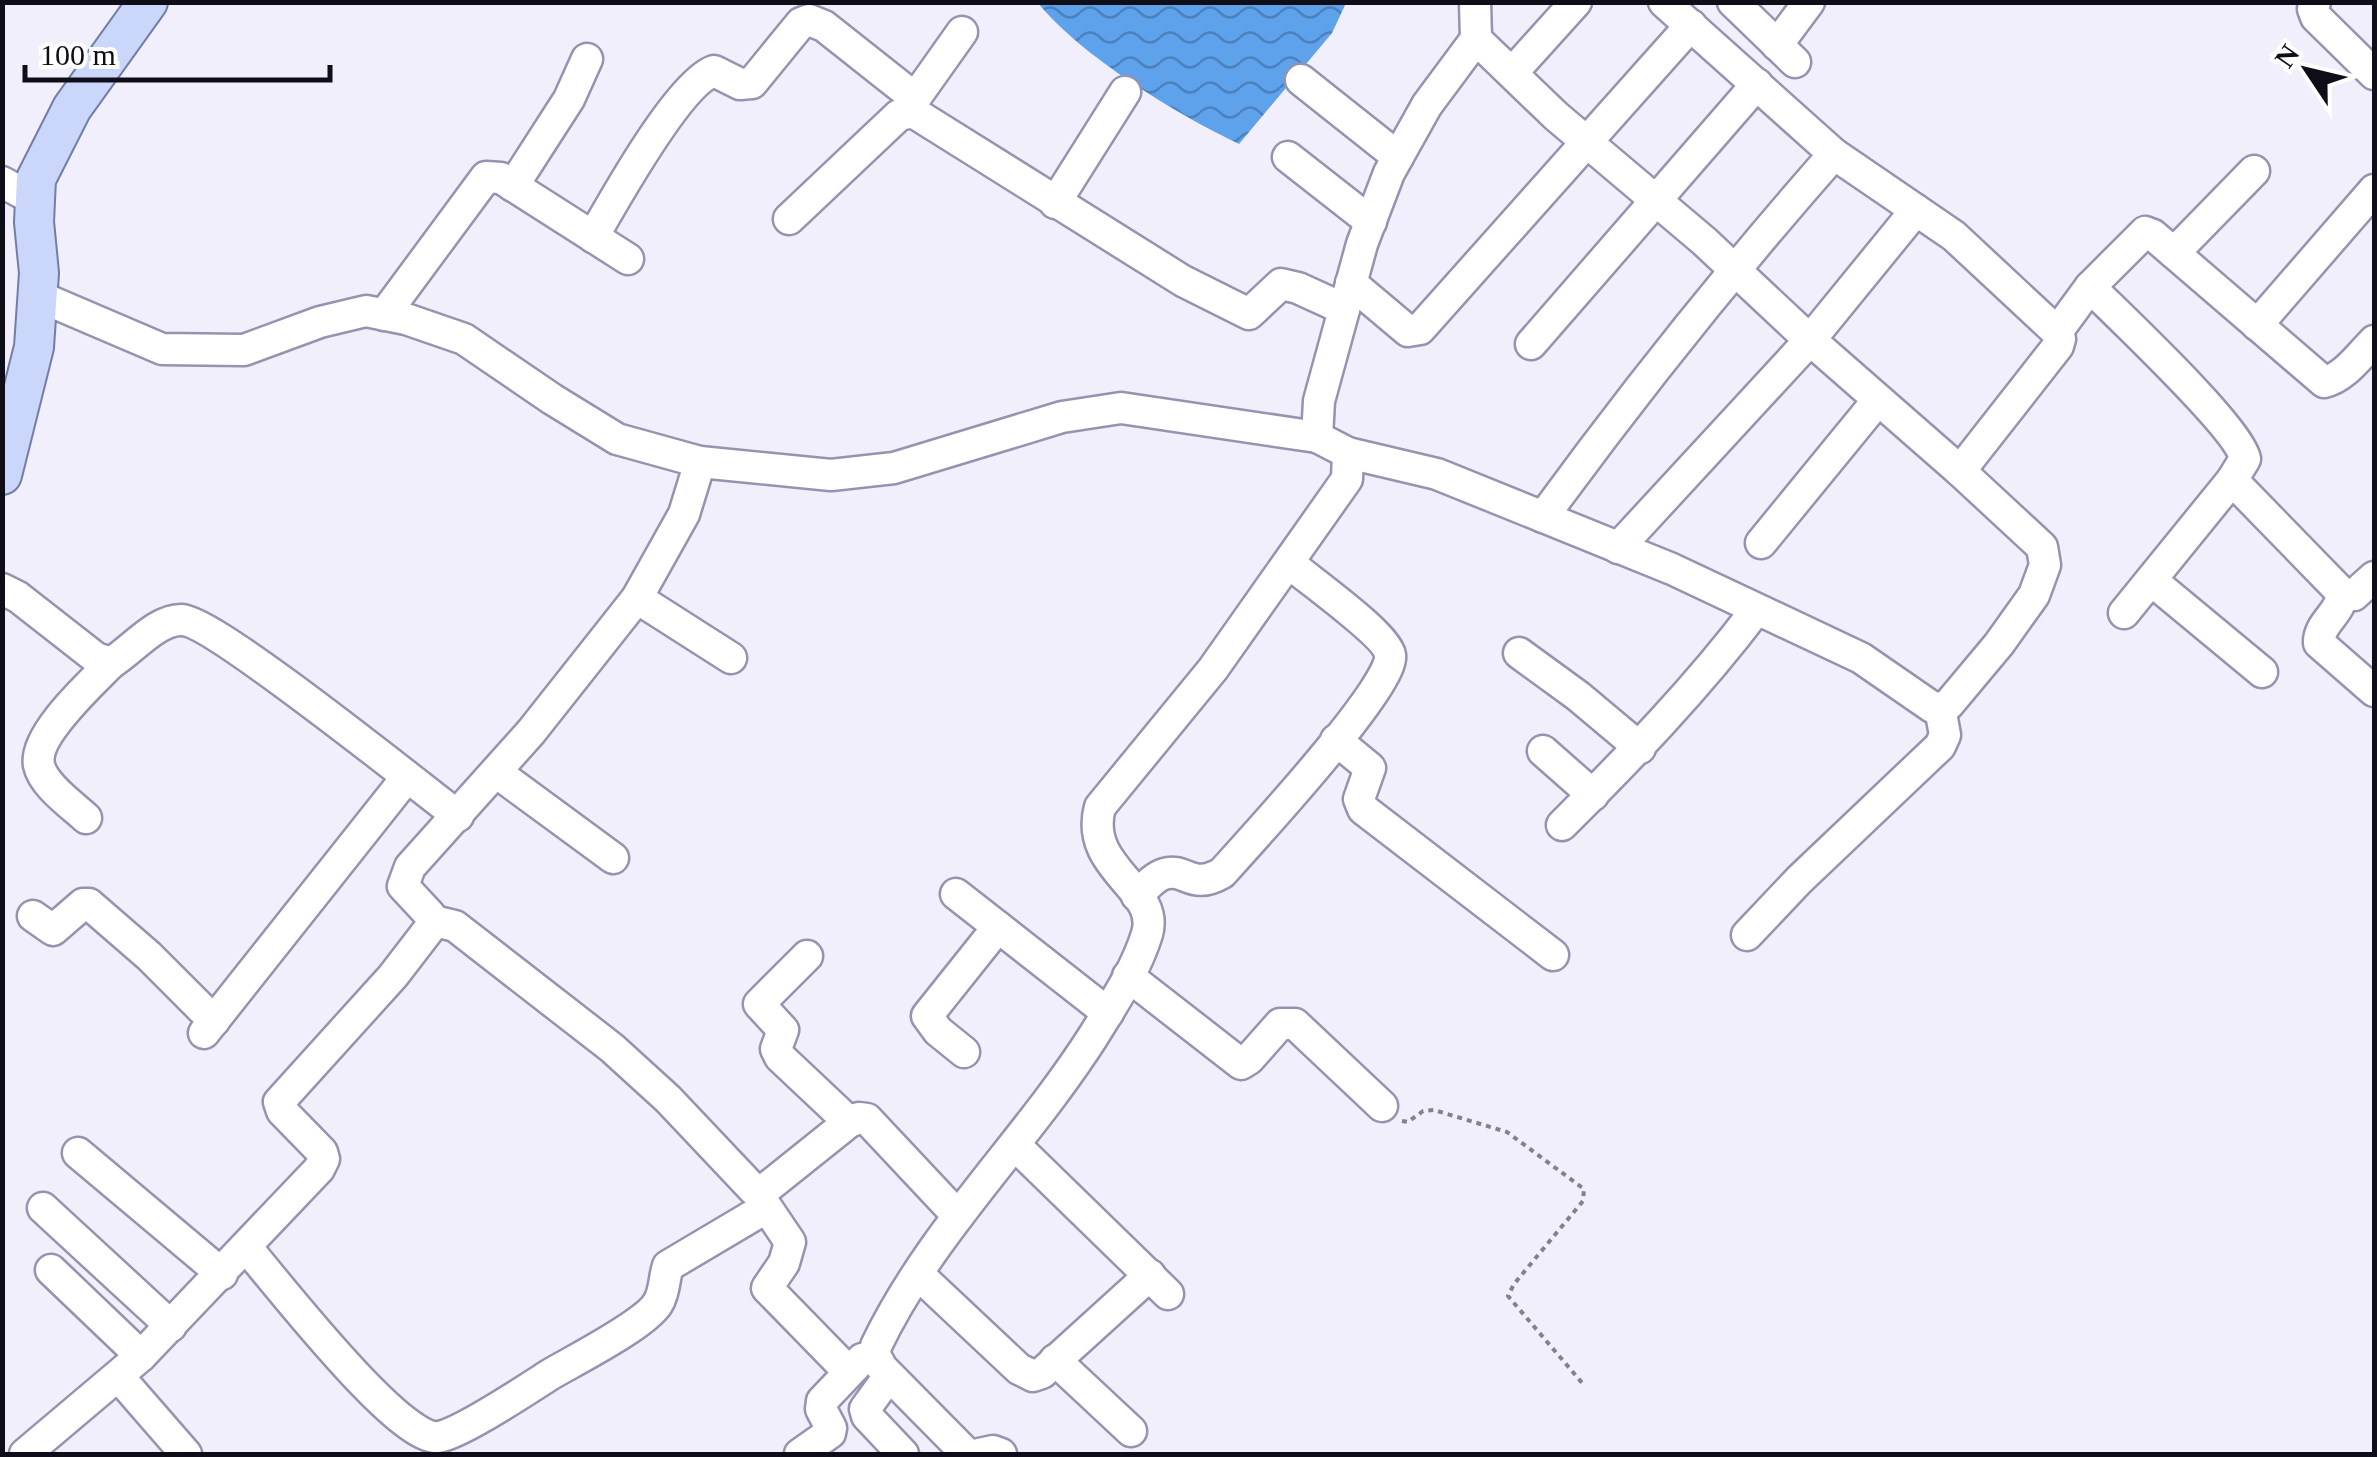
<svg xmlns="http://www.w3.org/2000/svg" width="2377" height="1457" viewBox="0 0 2377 1457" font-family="Georgia,serif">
<defs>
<pattern id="water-waves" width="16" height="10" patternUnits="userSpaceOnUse" patternTransform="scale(2.5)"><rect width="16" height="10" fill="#5da2eb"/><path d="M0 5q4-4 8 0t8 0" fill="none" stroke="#4b82bd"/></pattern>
</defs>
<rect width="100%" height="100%" fill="#f0effb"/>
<path fill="url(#water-waves)" d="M1038,3H1346L1332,33L1239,144C1176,114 1081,56 1038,3Z"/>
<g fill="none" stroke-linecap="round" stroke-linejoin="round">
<defs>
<g id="minor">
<path d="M1664,2L1834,154L1954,236L2057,332L2060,339L2058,346L1960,471"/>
<path d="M1733,2L1795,62"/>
<path d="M2315,2L2313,9L2316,17L2374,74"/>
<path d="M1777,45L1809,2"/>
<path d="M1512,73L1576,2"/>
<path d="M1301,80L1398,157"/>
<path d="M906,111L962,32"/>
<path d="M1288,157L1371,222"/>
<path d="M2,182L35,200"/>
<path d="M513,186L569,99L587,59"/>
<path d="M1055,203L1125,92"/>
<path d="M789,219L899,115L913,112L1183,281L1249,314L1281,284L1298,288L1344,309"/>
<path d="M593,237C613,202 679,83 714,71L740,84L752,83L801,23L809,20L824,26L915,98"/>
<path d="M2174,253L2254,171"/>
<path d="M1351,283L1408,331L1420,329L1691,25"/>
<path d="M2090,287C2118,315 2240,429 2245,459L2232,480L2124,613"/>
<path d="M38,296L162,349L244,350L320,322L366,311L406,319L464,339L552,399L617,439L700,462L831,475L894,468L1062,417L1121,408L1317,437"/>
<path d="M384,315L486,177L501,178L628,259"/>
<path d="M2257,325L2374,190"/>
<path d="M2057,332L2090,287L2145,232L2153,235L2324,382C2344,378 2360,355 2374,341"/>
<path d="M1531,344L1757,84"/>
<path d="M1348,453L1437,474L1672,569L1861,658L1932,707L1940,708L1948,705L1999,644L2034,595L2045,565L2042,547L1960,471L1800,331L1704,241L1556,116L1476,39"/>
<path d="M2232,480L2342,593C2342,613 2318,623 2319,643L2374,691"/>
<path d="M1543,517C1635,391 1731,271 1834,154"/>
<path d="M1761,543L1878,400"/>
<path d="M1618,548L1810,340L1916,210"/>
<path d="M2151,580L2262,672"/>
<path d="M2,589L18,597L96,658L111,663C132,650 157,619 182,620C215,622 417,785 458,816"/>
<path d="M2342,593L2354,595L2374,577"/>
<path d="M637,598L731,658"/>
<path d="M1519,653L1578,696L1640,748"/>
<path d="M1336,740L1370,768L1359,799L1363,809L1553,955"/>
<path d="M1543,751L1593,795"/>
<path d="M496,772L613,858"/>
<path d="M86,818C72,805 43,785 39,765C33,735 92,683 111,663"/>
<path d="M1562,825C1631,756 1697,688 1756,610"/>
<path d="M956,894L1108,1013"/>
<path d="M1137,896C1145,888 1154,877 1164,874C1186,867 1191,891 1222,873C1248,844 1396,684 1390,655C1387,635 1309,580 1289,563"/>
<path d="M33,916L53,930L83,904H89L149,956L214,1021"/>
<path d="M434,921L455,926L612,1048L668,1099L754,1190H764L849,1122L859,1118L867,1119L958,1216"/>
<path d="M1747,935L1800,879L1940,746L1945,735L1940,708"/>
<path d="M807,956L759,1004L783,1030L776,1049L780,1057L849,1122"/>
<path d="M1128,976L1241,1064L1249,1059L1280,1024H1295L1382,1106"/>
<path d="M204,1033L407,777"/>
<path d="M964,1052L938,1031L927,1016L998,927"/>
<path d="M1016,1146L1168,1294"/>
<path d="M78,1153L222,1274"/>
<path d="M763,1202L790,1242L784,1263L767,1288L849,1372"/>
<path d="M43,1208L171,1326"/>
<path d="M247,1248C275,1281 401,1443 438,1437C460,1434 529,1388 551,1374C575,1360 646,1324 658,1303C665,1292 664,1277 668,1266L759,1212L763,1202L759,1192"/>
<path d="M51,1270L141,1356"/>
<path d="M919,1275L1019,1369L1033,1376L1042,1373L1150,1275"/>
<path d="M1055,1360L1131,1431"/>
<path d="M889,1376L865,1409L867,1416L903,1454"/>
<path d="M119,1377L186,1454"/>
<path d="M25,1454L141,1356L319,1169L324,1159L322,1152L282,1111L279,1102L393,976L433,924L430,915L403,886L410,867L531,732L637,598L684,514L700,462"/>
<path d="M800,1454L830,1433L831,1428L821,1409L822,1401L862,1359"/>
<path d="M967,1454L882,1368L875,1355L876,1346C931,1231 1026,1142 1094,1035C1113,1004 1136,970 1147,934C1161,888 1083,869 1100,807L1213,669L1347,479L1348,453L1317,437L1319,401L1362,244L1389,173L1427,105L1476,39L1475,2"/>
<path d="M979,1454L993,1451L1001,1454"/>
</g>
<path id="major" d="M2,475L34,347L39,273L34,222L36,179L72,108L148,2"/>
</defs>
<use href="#minor" stroke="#9593af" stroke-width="35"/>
<use href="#major" stroke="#717ea8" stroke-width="42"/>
<path stroke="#82818c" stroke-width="4" stroke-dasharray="5 5" stroke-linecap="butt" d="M1402,1121L1408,1122L1423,1111L1434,1110L1507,1132L1584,1189L1583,1201L1514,1284L1508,1296L1583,1384"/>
<use href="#minor" stroke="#fff" stroke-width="30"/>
<use href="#major" stroke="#cad6fa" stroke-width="38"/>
</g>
<rect width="2377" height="1457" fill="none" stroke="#0f0e18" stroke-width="10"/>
<g transform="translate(2307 70) rotate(305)" stroke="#ffffff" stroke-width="8" paint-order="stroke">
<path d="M0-8L18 38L0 25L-18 38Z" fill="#0f0e18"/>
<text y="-15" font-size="28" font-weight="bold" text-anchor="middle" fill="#0f0e18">N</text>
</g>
<path d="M25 65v15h305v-15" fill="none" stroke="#0f0e18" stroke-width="5"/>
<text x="40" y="65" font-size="30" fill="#0f0e18" stroke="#ffffff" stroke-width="8" paint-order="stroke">100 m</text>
</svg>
